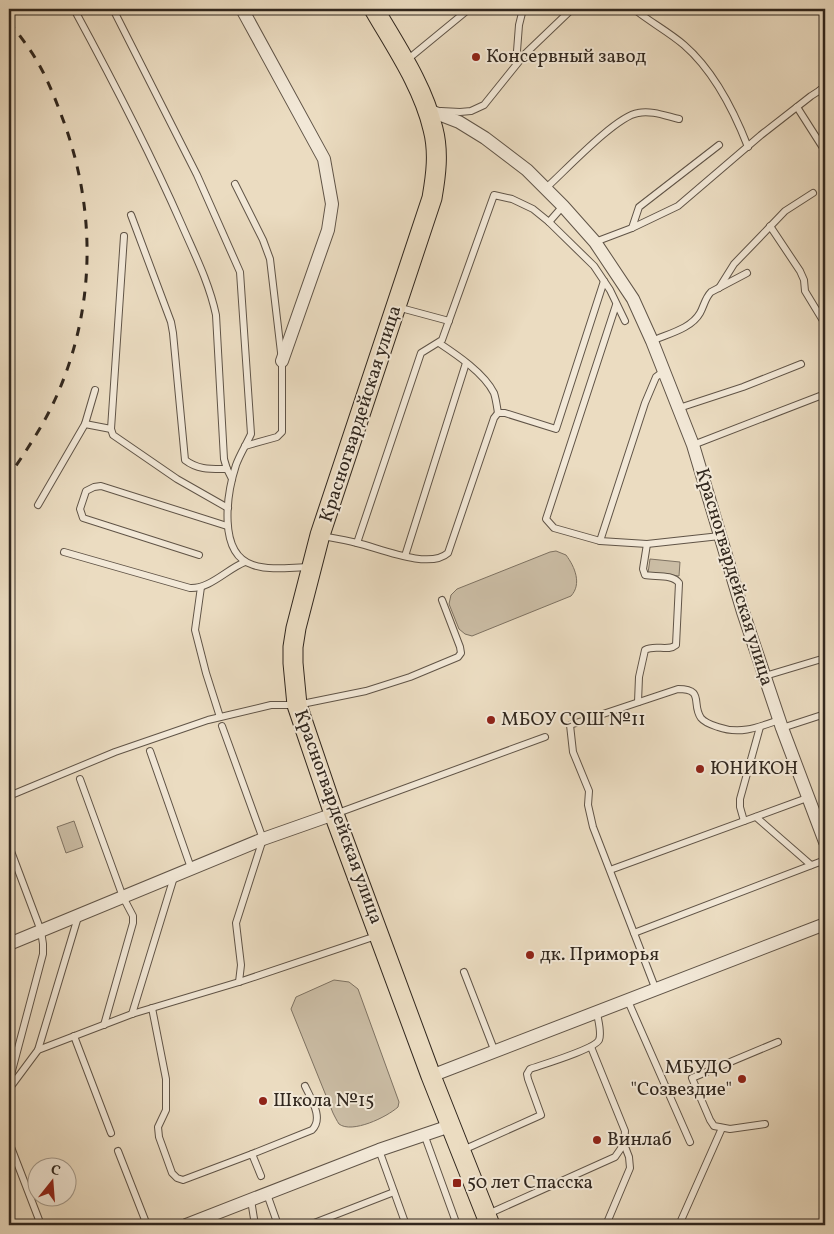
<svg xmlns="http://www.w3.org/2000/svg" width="834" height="1234" viewBox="0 0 834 1234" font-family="Vollkorn,serif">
<rect width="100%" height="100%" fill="#ebdcc1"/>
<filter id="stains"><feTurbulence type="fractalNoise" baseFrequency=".004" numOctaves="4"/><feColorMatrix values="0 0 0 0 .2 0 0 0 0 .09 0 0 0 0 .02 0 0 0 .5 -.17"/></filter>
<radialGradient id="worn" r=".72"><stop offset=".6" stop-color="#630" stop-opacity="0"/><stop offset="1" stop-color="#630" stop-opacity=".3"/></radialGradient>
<g fill="#cbbda5" stroke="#7e7262">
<path d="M556,551L566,555C575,567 582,584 571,596L472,636L465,634L459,629L449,604L451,595L457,589L550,552Z"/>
<path d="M650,559L680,562L679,576L648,573Z"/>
<path d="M74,821L83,847L66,853L57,827Z"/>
<path d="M334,980L349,982L358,989L399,1102L398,1107C387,1117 352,1134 339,1124C337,1121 335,1117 333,1113L291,1009L296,997Z"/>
</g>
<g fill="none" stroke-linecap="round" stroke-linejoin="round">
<defs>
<g id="lane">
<path d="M74,9C112,79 149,150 181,223C194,253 209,282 216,315L224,459L227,469L232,479"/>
<path d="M113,9L197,175L240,272L251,434C246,445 240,454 236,465C227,493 217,554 253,565C271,571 292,567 311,567"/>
<path d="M634,9C650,22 669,32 684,45C714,71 734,111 748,147"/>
<path d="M407,60L469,9"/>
<path d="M516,64L519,25L523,9"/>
<path d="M820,90L825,96"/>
<path d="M797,107L825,151"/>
<path d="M441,111L460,112L471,111L484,105L525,54L572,9"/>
<path d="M235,184L263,240L270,259L282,361V432L277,437L245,446"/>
<path d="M546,188C564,172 616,116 638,113C651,110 666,116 679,119"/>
<path d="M131,215L171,322L173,333L185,460C198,470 211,469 227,469"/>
<path d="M549,222L563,206"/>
<path d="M770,226L800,271L804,280L805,291L825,324"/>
<path d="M632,228L639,207L719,145"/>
<path d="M124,236L111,429L113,435L177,479L228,508"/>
<path d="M595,242L632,228L678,206L761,135L811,96L825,87"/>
<path d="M719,288L734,264L762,235L785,211L813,193"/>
<path d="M616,305L546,519L554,528L600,541L647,544L720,536"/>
<path d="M397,307L449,321"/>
<path d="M652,341C667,334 691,329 700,313C704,306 705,298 711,292L747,273"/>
<path d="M439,343C457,355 484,373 494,393C496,399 497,407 498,413"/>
<path d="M679,408L743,387L801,364"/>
<path d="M85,424L111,429"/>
<path d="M693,445L825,394"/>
<path d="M38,505L85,424L95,390"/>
<path d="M322,536C333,538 345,540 357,543C379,548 429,570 448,553L494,418L498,413H505L556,429L604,281"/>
<path d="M600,541L645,403L656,377L664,371"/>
<path d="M357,543L421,353L442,340L494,195L512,199L533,209L549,222L594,266L610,290L625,321"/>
<path d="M64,552L190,588C210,589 227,569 245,562"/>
<path d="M199,555L83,518L80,509L86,491L94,487L101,486L227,526"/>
<path d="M405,556L466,363"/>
<path d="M201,587L195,630L206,673L220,717"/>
<path d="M765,676L825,658"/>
<path d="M638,702L639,677L645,650C655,644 668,652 676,645L679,583C673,574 655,577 645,575L643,569L647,544"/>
<path d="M222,726L263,839L236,923L241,965L239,982"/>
<path d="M782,728L825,714"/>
<path d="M150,751L191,868"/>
<path d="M80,779L123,897L133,916V923L104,1025"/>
<path d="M9,796L115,752L208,720L271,705H297L366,691L410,677L458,657L461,653L460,647L442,600"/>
<path d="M335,814L545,737"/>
<path d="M756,817L811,865"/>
<path d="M744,821L740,807V799L760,727"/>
<path d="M9,846L41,931L43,944V954L9,1082"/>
<path d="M610,870L807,798"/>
<path d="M634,933L825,860"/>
<path d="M464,972L495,1052"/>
<path d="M656,990L593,827L588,805L589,791L573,752L570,725L678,689C705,689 691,704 701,718C705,723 712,725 718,727C740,735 759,727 779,720"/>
<path d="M628,1001L690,1142"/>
<path d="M152,1008L166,1079V1110L158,1127L159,1137L172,1173L177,1178L183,1180L252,1154L261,1176"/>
<path d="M132,1014L174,877"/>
<path d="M74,1036L111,1133"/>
<path d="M38,1050L78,917"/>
<path d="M9,1089L38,1050L132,1014L239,982L376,936"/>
<path d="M765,1124L730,1129L714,1126L710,1120L692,1078L778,1042"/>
<path d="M424,1134L457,1225"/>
<path d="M9,1142L41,1225"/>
<path d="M379,1150L406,1225"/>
<path d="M463,1150L541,1115L528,1079L527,1074L530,1069C541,1065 595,1049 599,1040C602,1033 598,1020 597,1013"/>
<path d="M118,1151L147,1225"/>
<path d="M252,1154L312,1130C324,1118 311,1099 305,1086"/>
<path d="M267,1194L278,1225"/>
<path d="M251,1200L255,1225"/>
<path d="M488,1214L615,1157L624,1144L625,1131L591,1047"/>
<path d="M309,1225L394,1192"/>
<path d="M606,1225L630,1168L629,1157L624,1144"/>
<path d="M679,1225L722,1128"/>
<path d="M823,1225L825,1219"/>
</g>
<g id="street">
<path d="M242,9L324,159L332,204L328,230L282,361"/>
<path d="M428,110L459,122L485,138L527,170L563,206L595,242L633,299L652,341L693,445L743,612L782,728L825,842"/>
<path d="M9,944L263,839L334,814"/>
<path d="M431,1076L825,924"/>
<path d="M186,1225L379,1150L450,1126"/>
</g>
<path id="primary" d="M374,9C396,47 423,86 433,129C439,152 436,175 432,198L320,535L296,628L293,647V663L297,705L334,814L431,1076L490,1225"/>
</defs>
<use href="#lane" stroke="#605447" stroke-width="8"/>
<use href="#street" stroke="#605447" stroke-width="14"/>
<use href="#primary" stroke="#31271e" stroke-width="21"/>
<use href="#lane" stroke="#f2e8d7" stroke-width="6"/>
<use href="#street" stroke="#f2e8d7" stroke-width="12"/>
<use href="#primary" stroke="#ebdcc1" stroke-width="19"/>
<path stroke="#31271e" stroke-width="3" stroke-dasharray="9 9" stroke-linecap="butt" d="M9,21C18,34 29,47 37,61C47,78 55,98 62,117C98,212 96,316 51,408C39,432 24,454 9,476"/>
</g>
<g fill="#8f2418" stroke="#f2e8d7" stroke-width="2">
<circle cx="476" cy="57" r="5"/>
<circle cx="491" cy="720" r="5"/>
<circle cx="700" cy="769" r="5"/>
<circle cx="530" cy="955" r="5"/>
<circle cx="742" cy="1079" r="5"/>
<circle cx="263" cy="1101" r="5"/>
<circle cx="597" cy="1140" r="5"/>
<rect x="452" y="1178" width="10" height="10" rx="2.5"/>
</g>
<g text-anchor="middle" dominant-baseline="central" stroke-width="4" stroke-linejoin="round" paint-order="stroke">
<g font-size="19" fill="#31271e" stroke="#f2e8d7" text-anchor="start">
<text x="486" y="57">Консервный завод</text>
<text x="501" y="720">МБОУ СОШ №11</text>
<text x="710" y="769">ЮНИКОН</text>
<text x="540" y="955">дк. Приморья</text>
<text x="732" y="1068" text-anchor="end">МБУДО<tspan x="732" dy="22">"Созвездие"</tspan></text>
<text x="273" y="1101">Школа №15</text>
<text x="607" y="1140">Винлаб</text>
<text x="467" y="1183">50 лет Спасска</text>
</g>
<g font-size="19" fill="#31271e" stroke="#f2e8d7">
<text transform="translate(361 414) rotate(-72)">Красногвардейская улица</text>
<text transform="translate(734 577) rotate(73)">Красногвардейская улица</text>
<text transform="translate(338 817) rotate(70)">Красногвардейская улица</text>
</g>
</g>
<rect width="834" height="1234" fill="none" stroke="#ebdcc1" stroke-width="30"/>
<rect x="10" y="10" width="814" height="1214" fill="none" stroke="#31271e" stroke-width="2.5"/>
<rect x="15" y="15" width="804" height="1204" fill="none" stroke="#31271e"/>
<g transform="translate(52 1182) rotate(17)"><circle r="24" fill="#f2e8d7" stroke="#a59b8d"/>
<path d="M0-4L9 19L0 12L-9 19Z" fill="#8f2418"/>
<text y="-8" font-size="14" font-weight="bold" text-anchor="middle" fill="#31271e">С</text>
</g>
<rect width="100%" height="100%" filter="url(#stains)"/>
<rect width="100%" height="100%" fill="url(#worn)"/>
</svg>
